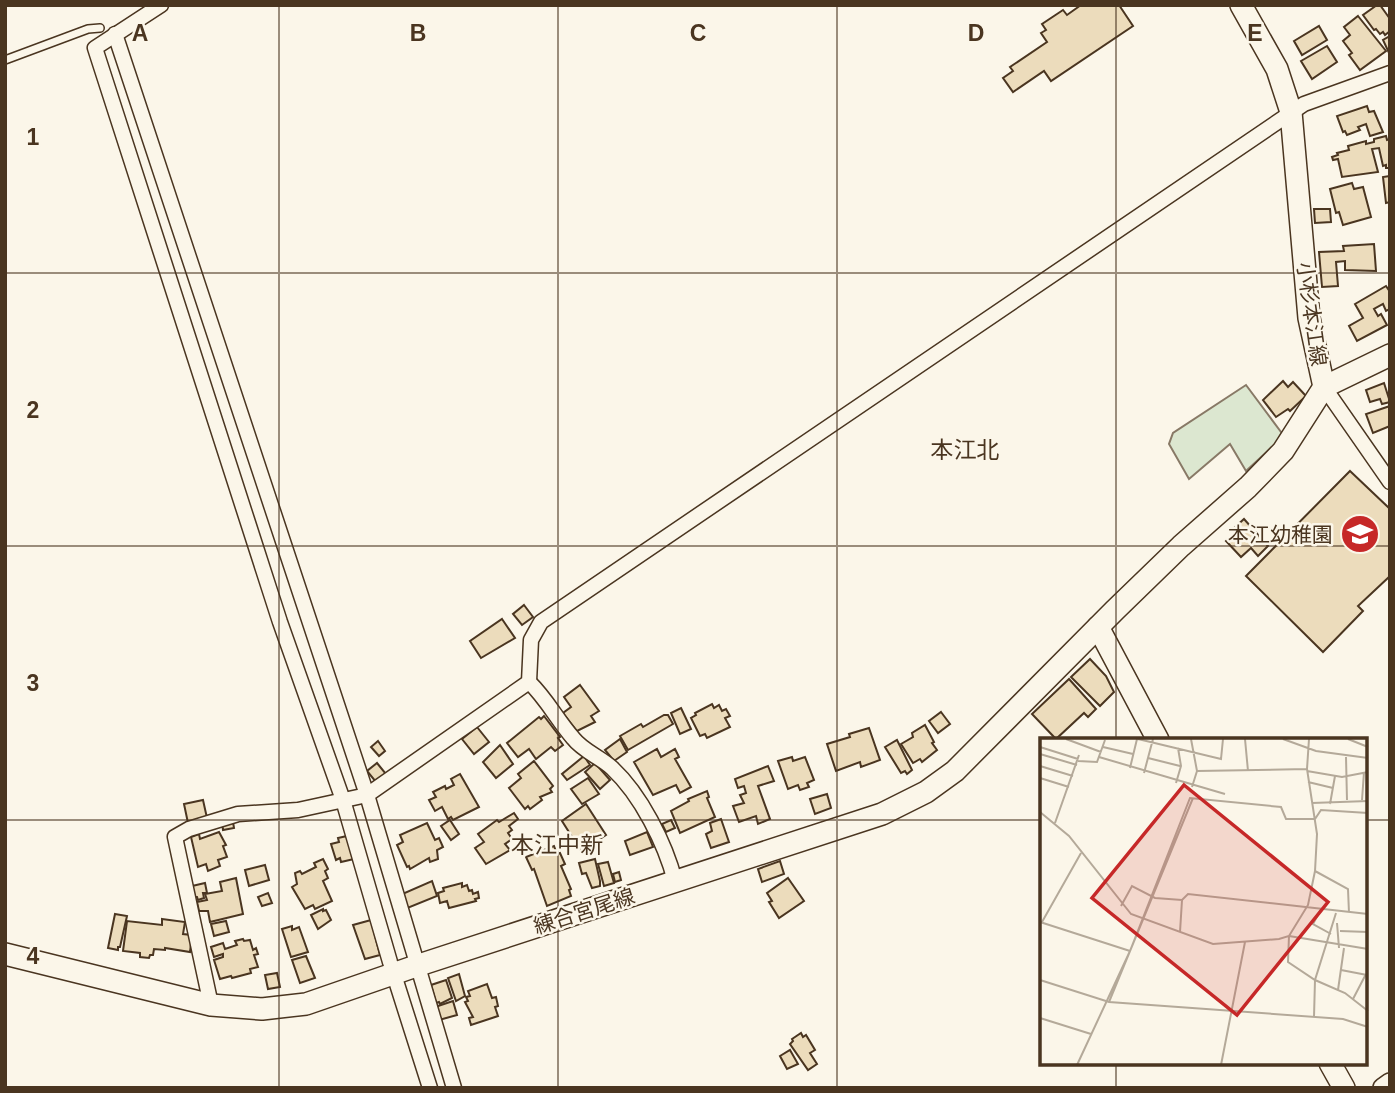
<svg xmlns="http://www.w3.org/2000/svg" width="1395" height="1093" viewBox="0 0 1395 1093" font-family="Arial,'Noto Sans JP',sans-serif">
<rect width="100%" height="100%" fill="#fbf6e9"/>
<path fill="#dce7d0" stroke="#887966" stroke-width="2" d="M1246,385L1284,436L1246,471L1230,444L1189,479L1169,444L1173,433Z"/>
<g fill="#ecdcbc" stroke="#4a3520" stroke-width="2">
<path d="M1081,5H1119L1133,26L1051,81L1044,71L1013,92L1003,78L1013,71L1010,67L1047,42L1041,33L1046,30L1042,24L1063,10L1067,15Z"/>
<path d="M1377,5H1380L1390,19V31L1385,35L1383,32L1380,34L1376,29L1374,30L1363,15Z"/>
<path d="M1358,16L1386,51L1360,70L1349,55L1352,53L1343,41L1350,35L1344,27Z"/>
<path d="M1319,26L1327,40L1302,55L1294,41Z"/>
<path d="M1390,36V55L1383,40Z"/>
<path d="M1327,46L1337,62L1312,79L1301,61Z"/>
<path d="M1367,106L1369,112L1374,111L1383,132L1370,136L1366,124L1358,127L1360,130L1347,135L1345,131L1343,132L1337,116Z"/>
<path d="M1386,136L1387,140L1390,139V168H1386V165L1383,166L1379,148L1372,149L1378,172L1342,177L1338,159L1333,160L1332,157L1338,155L1337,153L1349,150L1348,146L1366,141V144L1374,142V139Z"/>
<path d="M1390,176V202L1386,203L1383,177Z"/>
<path d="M1352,183L1354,189L1363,187L1371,217L1343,225L1339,212L1336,213L1330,189Z"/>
<path d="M1314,209H1330L1331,222L1315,223Z"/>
<path d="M1374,244L1376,271L1345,270V261L1336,262L1338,286L1322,287L1319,252L1344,251L1343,246Z"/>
<path d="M1386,286L1390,292V309L1386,311L1383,304L1374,309L1378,316L1381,314L1387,325L1357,341L1349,326L1363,318L1355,304Z"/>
<path d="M1283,381L1288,387L1293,382L1306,396L1290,411L1288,409L1276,417L1263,400Z"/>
<path d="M1384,383L1390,402L1382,404L1380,399L1370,402L1366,390Z"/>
<path d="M1390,406V426L1373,433L1366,414Z"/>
<path d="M1350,471L1390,509V576L1358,606L1363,611L1323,652L1246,576Z"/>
<path d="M1244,519L1268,546L1258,556L1251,548L1241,557L1226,541L1237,531L1234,528Z"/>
<path d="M524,605L533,617L522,625L513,614Z"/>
<path d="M502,619L515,638L481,658L470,641Z"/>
<path d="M1090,659L1106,676L1114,692L1100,706L1071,677Z"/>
<path d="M1069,679L1096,709L1088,717L1084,713L1056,739L1032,714Z"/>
<path d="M580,685L599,711L591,716L595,722L577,731L563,713L571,707L564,697Z"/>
<path d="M712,704L714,708L719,705L722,711L726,709L730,716L725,718L730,727L707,738L705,734L700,736L691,718L696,715L695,713Z"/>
<path d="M681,708L691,729L680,734L671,713Z"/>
<path d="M941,712L950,724L938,733L929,721Z"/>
<path d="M664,715H668L673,724L628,750L620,736L641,724L643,727Z"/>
<path d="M544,716L560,737L558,738L563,745L555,751L551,747L536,759L529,749L518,757L507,743L539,717L541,719Z"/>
<path d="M925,725L934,742L932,743L937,750L922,762L920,759L913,763L901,744L913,737L912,733Z"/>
<path d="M477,727L489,742L474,754L462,739Z"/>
<path d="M869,728L880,760L861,767L860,762L836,771L827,744L850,737L849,734Z"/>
<path d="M620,739L627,752L614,761L605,750Z"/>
<path d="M897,740L912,770L907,774L905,771L901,773L885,747Z"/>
<path d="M378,741L385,751L379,756L371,747Z"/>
<path d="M500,745L513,764L496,778L483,762Z"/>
<path d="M657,749L661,757L675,749L679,757L675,759L691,787L680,793L676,785L653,795L634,762Z"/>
<path d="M584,756L590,765L567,780L562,774Z"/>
<path d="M792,757L793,761L805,757L814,780L807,783L809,787L800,790L798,785L788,789L778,761Z"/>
<path d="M534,761L553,786L550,789L552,792L540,797L542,800L530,809L528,806L525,809L509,788L521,778L518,774Z"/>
<path d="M377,763L386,774L376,782L367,771Z"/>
<path d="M595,763L610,780L600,789L585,772Z"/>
<path d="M768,766L774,781L758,786L770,819L758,824L756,816L739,822L733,806L744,803L740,795L746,793L744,786L738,788L735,779Z"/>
<path d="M460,774L479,807L453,820L451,817L448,819L442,807L435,811L429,800L436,797L433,792L445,786L446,789L454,785L451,779Z"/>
<path d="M588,778L599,794L582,804L571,789Z"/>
<path d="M707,791L709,797L707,798L715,817L680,833L671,811L689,801L688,799Z"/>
<path d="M827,794L831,808L815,814L810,799Z"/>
<path d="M203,800L207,818L188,823L184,804Z"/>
<path d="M586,804L606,835L581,851L562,821Z"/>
<path d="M514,813L518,819L509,826L512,830L508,833L512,839L505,844L510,850L486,864L475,848L484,842L478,834L497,820L499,822Z"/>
<path d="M721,819L729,842L711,848L706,834L712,831L710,823Z"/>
<path d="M450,820L459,834L451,840L441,826Z"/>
<path d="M671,820L675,828L666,832L662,824Z"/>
<path d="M233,822L234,828L223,830L222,823Z"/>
<path d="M427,823L435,840L439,838L443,847L437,850L438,859L430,862L429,858L410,869L409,866L407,867L397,845L403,842L400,835Z"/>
<path d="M219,832L226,845L223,846L227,857L218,860L220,866L208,871L206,864L198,867L191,837L199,834L200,839Z"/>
<path d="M647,832L653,847L630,855L625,841Z"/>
<path d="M347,836L354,859L341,862L340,858L336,860L331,844L339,842L338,838Z"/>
<path d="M554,846L557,854L560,853L565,864L561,866L571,889L569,890L571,896L547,906L534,869L532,870L526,857Z"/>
<path d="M323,859L328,869L325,871L328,878L323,881L332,901L315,909L313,905L305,909L292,887L297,884L295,873L300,871L302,874L316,867L314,863Z"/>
<path d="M595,859L600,881V886L592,888L586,873L582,874L579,863Z"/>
<path d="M780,861L784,874L762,882L758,869Z"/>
<path d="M608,862L614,883L604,886L598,864Z"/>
<path d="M265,865L269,880L249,886L245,870Z"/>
<path d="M619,872L621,880L615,882L613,874Z"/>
<path d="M236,878L243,914L210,922L208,911H199L197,902L207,900L205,894L222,891L220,882Z"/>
<path d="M788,878L804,901L779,918L769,902L772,901L767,893Z"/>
<path d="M432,881L437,896L405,909L400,895Z"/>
<path d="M205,883L207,893H203L204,898L198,900L197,897H195L192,886Z"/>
<path d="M462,883V887L467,885L469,891L472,890L473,894L478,892L479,898L475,899L476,901L449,908L447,901L440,903L438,893L444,891L443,888Z"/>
<path d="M268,893L272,903L262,906L258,897Z"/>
<path d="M323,909V911L326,910L331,920L318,929L311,915Z"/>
<path d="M115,914L127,916L120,947H118V950L108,948Z"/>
<path d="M162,919L185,922L183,934L192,935L190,952L165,948V950L154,949L153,955H150L149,958L140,957V953L123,951L127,921L162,925Z"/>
<path d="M371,920L380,955L365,959L353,925Z"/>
<path d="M226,921L229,932L214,936L211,924Z"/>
<path d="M292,926V930L299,927L308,952L291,957L282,929Z"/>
<path d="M243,939L244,941L250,940L253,950L256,948L258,954L254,955L258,967L250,969L251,973L232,978L231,976L220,979L214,960L223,957V954L214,957L211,947L223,943L225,949L237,945L235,941Z"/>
<path d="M306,956L315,978L300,983L292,960Z"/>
<path d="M277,973L280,987L268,989L265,975Z"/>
<path d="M459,974L465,996L456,1001L448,978Z"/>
<path d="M446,980L452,998L440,1004L439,1002L436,1003L431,985Z"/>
<path d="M487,984L492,998L496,997L498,1006L495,1007L498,1016L471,1025L469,1018L473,1017L465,1002L468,1001L466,997L470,996L468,991Z"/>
<path d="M453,1001L457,1015L439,1020L435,1007Z"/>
<path d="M801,1033L803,1037L806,1035L815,1050L810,1053L817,1064L808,1070L790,1044L793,1041L792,1039Z"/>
<path d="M790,1050L798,1064L787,1069L780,1056Z"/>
</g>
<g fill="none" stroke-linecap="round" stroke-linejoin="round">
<defs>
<path id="service" d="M5,60L88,29L100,28"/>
<g id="minor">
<path d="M161,5L95,48L280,622L343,800L390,962L430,1088"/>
<path d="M115,34L367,795L454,1088"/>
<path d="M1324,387L1390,482"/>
<path d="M529,682C547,699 557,720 573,738C583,751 600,757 612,768C641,795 665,843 675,881"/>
<path d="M211,1005L175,837L189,829L238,814L298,810L367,795L529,682L531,640L541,622L1304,104L1390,73"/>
</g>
<path id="tertiary" d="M1383,1088L1390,1083"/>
<g id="secondary">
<path d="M1324,387L1390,355"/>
<path d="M1098,627L1158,740"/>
<path d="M5,954L211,1005L262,1009L306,1004L416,966L882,814L926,792L955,771L1115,610L1181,546L1248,487L1283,451L1324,387L1309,318L1291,112L1277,69L1241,5"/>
<path d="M1330,1063L1344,1088"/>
</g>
</defs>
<use href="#service" stroke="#4a3520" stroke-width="10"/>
<use href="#minor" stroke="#4a3520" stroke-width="17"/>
<use href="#tertiary" stroke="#4a3520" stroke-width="22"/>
<use href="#secondary" stroke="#4a3520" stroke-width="24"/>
<use href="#service" stroke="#fbf6e9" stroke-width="7"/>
<use href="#minor" stroke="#fbf6e9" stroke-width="14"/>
<use href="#tertiary" stroke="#fbf6e9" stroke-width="19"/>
<use href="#secondary" stroke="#fbf6e9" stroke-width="21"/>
</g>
<path fill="none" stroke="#4a3520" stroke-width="2" stroke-opacity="0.55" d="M279,5V1088M558,5V1088M837,5V1088M1116,5V740M5,273H1390M5,546H1390M5,820H1042M1365,820H1390M1116,1063V1088"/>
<defs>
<symbol id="school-disc" viewBox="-11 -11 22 22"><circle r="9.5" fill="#c62828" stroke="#fbf6e9"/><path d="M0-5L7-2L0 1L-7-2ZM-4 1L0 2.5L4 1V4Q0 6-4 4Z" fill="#fff"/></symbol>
</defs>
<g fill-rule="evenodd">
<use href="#school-disc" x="1338" y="512" width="44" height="44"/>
</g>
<g text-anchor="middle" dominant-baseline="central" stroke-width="5" stroke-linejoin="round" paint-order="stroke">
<g font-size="21" fill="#4a3520" stroke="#fbf6e9">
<text transform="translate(1312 314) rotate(82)">小杉本江線</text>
<text transform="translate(584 911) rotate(-18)">練合宮尾線</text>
</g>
<g font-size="21" fill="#4a3520" stroke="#fbf6e9" text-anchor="end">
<text x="1333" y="534">本江幼稚園</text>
</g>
<g font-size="23" fill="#4a3520" stroke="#fbf6e9">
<text x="965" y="450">本江北</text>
<text x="557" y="845">本江中新</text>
</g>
</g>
<g transform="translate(1040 738)">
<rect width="327" height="327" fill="#fbf6e9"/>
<path fill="none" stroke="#b4a999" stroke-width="2" d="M26,1L61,14M98,1L181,21L183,1M151,1L157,33L152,49M205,1L208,33M243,1L276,13L328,20M308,1L328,9M0,9L38,21M63,9L93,16M0,16L37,27M59,19L185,56M306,19L307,62M108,20L140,28M38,23L57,24L65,2M0,28L33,38M90,30L97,1M157,33L267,31M267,33L302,39L328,34M104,35L113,1M0,40L29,49M268,44L293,50M136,45L141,28L138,10M322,62L324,34M272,65L328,63M290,66L295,38M0,74L29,98L91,176L173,206L239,201L249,198L268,167L275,133L277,96L267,31L269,1M15,85L39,17M275,133L308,151L309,175M81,168L92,148L115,160L142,162L148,156L328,176M281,171L273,186L291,196M0,184L90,213M2,184L41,115M297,185L299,210M300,193L328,194M140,194L142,162M249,198L248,224L275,242L305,255L328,273M249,198L328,211M301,232L327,237M0,242L69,264L303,281L328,289M298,252L304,210M313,261L326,236M69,264L153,60M274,279L275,242L296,175M0,280L51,296M37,327L90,213L150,60L241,69L246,81H275L281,72L328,75M181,327L205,204"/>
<path fill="#c62828" fill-opacity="0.15" stroke="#c62828" stroke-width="3.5" d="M144,47L288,164L197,277L52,160Z"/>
<rect width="327" height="327" fill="none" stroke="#4a3520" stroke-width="3.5"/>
</g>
<g font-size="23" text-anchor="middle" font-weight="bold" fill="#4a3520" stroke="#fbf6e9" stroke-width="5" stroke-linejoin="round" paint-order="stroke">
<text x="140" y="41">A</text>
<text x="418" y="41">B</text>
<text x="698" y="41">C</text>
<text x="976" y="41">D</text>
<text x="1255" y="41">E</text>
<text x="33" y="145">1</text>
<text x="33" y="418">2</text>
<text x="33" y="691">3</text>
<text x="33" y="964">4</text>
</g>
<rect width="1395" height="1093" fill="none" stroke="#4a3520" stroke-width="14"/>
</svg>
